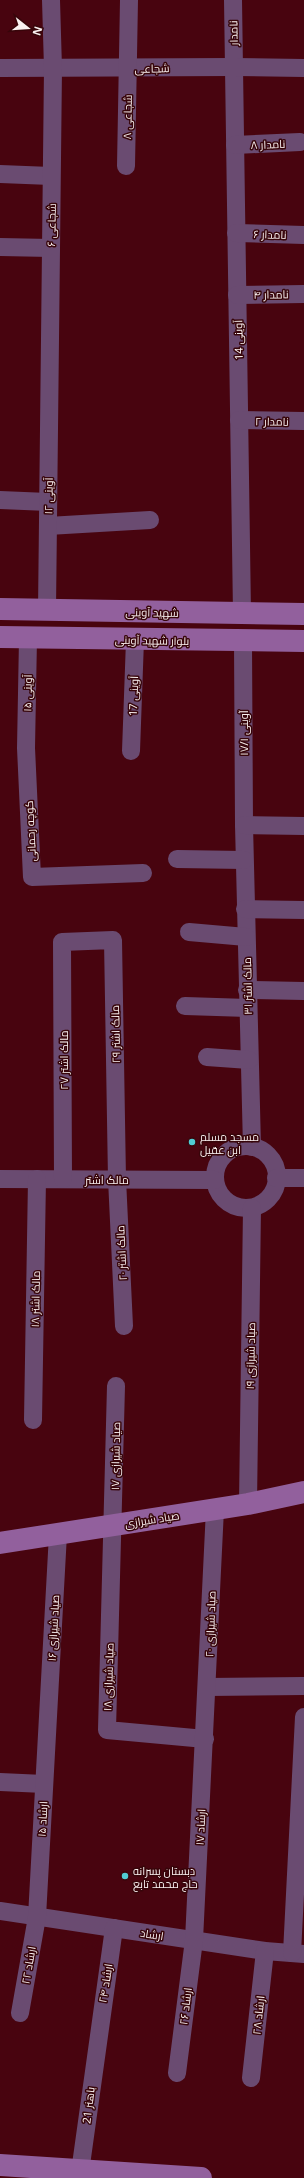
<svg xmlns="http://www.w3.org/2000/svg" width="304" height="2178" viewBox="0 0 304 2178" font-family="'Noto Sans',Cairo,sans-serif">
<rect width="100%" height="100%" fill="#48040f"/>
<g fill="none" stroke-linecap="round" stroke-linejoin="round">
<g stroke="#6a4b71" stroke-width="18">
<path d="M233,0L242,613"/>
<path d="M0,68L234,67L304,68"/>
<path d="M235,145L300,142"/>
<path d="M126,166L129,0"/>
<path d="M0,174L51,176"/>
<path d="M236,233L304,235"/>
<path d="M0,247L51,248"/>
<path d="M237,295L304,294"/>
<path d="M239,420L304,421"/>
<path d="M0,500L48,502"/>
<path d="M48,526L150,520"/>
<path d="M47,610L53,68L51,0"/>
<path d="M28,638L26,748L32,877L143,873"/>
<path d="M243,642L244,825L252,1147"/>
<path d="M131,751L135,640"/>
<path d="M244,825L304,826"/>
<path d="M177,859L244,860"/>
<path d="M245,909L304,910"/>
<path d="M189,932L246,937"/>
<path d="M247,990L304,991"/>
<path d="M185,1006L248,1008"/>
<path d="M207,1057L249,1060"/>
<circle cx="246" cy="1177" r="31"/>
<path d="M276,1178H304"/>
<path d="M0,1179L215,1180"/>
<path d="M63,1179L62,942L113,940L117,1179L124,1326"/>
<path d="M116,1386L107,1730L205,1739"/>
<path d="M33,1420L37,1179"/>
<path d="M248,1504L252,1208"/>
<path d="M207,1687L304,1686"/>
<path d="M0,1782L44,1784"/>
<path d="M0,1911L265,1951L304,1954"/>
<path d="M292,1953L304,1717"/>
<path d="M20,2013L37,1917L58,1534"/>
<path d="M177,2073L194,1940L215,1509"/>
<path d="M251,2078L265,1951"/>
<path d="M80,2172L114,1928"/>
</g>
<g stroke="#92609d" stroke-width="22">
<path d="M0,609L304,614"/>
<path d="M0,637L304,641"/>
<path d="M0,1543L248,1504L304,1492"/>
<path d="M0,2165L201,2178"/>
</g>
</g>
<g fill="#51ccd3" stroke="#37050a" stroke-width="1.5">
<circle cx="192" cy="1142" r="4"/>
<circle cx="125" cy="1876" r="4"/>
</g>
<g text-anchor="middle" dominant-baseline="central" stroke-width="3" stroke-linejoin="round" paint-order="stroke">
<g font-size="11" fill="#faf1f1" stroke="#37050a">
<text transform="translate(233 33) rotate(-91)">نامدار</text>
<text transform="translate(152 68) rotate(-1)">شجاعی</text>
<text transform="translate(127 117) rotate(-89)">شجاعی ۸</text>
<text transform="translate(268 144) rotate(-2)">نامدار ۸</text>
<text transform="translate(51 225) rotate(-89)">شجاعی ۶</text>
<text transform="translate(270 234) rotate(2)">نامدار ۶</text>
<text transform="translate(271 294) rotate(-1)">نامدار ۴</text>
<text transform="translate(238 340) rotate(-91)">آوینی 14</text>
<text transform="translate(272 421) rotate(1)">نامدار ۲</text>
<text transform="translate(48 496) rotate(-89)">۱۲ آوینی</text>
<text transform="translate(152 612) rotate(1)">شهید آوینی</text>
<text transform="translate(152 640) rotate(1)">بلوار شهید آوینی</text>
<text transform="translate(27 693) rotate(-89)">آوینی ۱۵</text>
<text transform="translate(133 696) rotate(-88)">آوینی 17</text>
<text transform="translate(243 733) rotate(-90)">آوینی ۱۷/۱</text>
<text transform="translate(30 831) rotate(-93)">کوچه رحمانی</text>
<text transform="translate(247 986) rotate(-91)">مالک اشتر ۳۱</text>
<text transform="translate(115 1034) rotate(-91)">مالک اشتر ۲۹</text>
<text transform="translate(63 1060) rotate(-90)">مالک اشتر ۲۷</text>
<text x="107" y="1179">مالک اشتر</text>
<text transform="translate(121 1253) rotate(-93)">مالک اشتر ۲۰</text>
<text transform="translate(35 1299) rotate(-89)">مالک اشتر ۱۸</text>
<text transform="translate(250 1356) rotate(-89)">صیاد شیرازی ۱۹</text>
<text transform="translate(115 1456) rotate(-89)">صیاد شیرازی ۱۷</text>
<text transform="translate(152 1519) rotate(-9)">صیاد شیرازی</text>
<text transform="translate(210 1624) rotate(-88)">صیاد شیرازی ۲۰</text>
<text transform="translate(53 1628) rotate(-87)">صیاد شیرازی ۱۶</text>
<text transform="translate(108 1677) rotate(-88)">صیاد شیرازی ۱۸</text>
<text transform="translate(42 1819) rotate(-87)">ارشاد ۱۵</text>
<text transform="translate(200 1827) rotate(-87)">ارشاد ۱۷</text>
<text transform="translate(152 1934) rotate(9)">ارشاد</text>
<text transform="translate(28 1965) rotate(-80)">ارشاد ۲۲</text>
<text transform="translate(105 1983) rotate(-81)">ارشاد ۲۴</text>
<text transform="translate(185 2006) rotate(-83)">ارشاد ۲۶</text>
<text transform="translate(258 2015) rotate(-84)">ارشاد ۲۸</text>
<text transform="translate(88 2105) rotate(-83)">باهنر 21</text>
</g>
<g font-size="11" fill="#faf1f1" stroke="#37050a" text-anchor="start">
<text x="200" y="1136">مسجد مسلم<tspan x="200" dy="13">ابن عقیل</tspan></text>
<text x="133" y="1870">دبستان پسرانه<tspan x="133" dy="13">حاج محمد تابع</tspan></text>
</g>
</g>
<g transform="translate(28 28) rotate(107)" stroke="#37050a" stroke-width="3" paint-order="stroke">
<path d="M0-3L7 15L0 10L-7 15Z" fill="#faf1f1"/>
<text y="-6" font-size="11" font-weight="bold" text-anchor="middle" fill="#faf1f1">N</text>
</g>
</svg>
